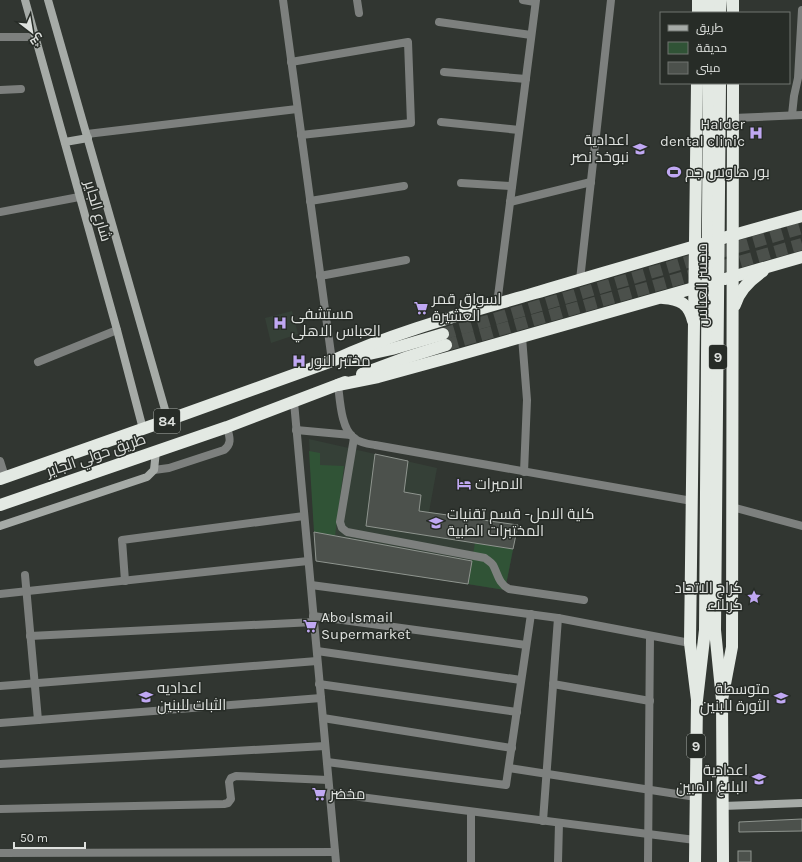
<svg xmlns="http://www.w3.org/2000/svg" width="802" height="862" viewBox="0 0 802 862" font-family="Karla,Cairo,sans-serif">
<rect width="100%" height="100%" fill="#313631"/>
<g fill="#354037">
<path d="M292,311L298,334L271,343L265,318Z"/>
<path d="M309,439L437,468L429,512L518,525L505,590L316,561Z"/>
</g>
<g fill="#305336">
<path d="M309,451L320,453V465L344,466L335,536L314,532Z"/>
<path d="M475,543L513,549L505,590L468,584Z"/>
</g>
<g fill="#4c514c" stroke="#8f958f">
<path d="M375,454L408,461L404,492L421,495L419,511L518,525L513,549L366,526Z"/>
<path d="M314,532L472,561L468,584L316,561Z"/>
<path d="M802,819V831L739,832V822Z"/>
<rect x="738" y="851" width="13" height="11"/>
</g>
<g fill="none" stroke-linecap="round" stroke-linejoin="round">
<g stroke="#4b504b" stroke-width="12" stroke-dasharray="12 6" stroke-linecap="butt">
<path d="M443,334L802,228"/>
<path d="M446,345L802,244"/>
</g>
<g stroke="#7d807e" stroke-width="8">
<path d="M283,0L332,361"/>
<path d="M357,0L359,13"/>
<path d="M523,0L535,2"/>
<path d="M439,22L531,35"/>
<path d="M0,37H35"/>
<path d="M291,62L408,42L411,123L301,135"/>
<path d="M444,72L526,79"/>
<path d="M0,90L21,89"/>
<path d="M792,115L794,96L798,78L802,10"/>
<path d="M733,118L802,115"/>
<path d="M441,122L519,130"/>
<path d="M87,134L297,109"/>
<path d="M461,183L512,186"/>
<path d="M310,201L404,186"/>
<path d="M510,202L591,182"/>
<path d="M0,212L79,197"/>
<path d="M320,276L406,260"/>
<path d="M580,280L611,0"/>
<path d="M497,304L536,0"/>
<path d="M522,337L527,400L524,472"/>
<path d="M38,362L117,330"/>
<path d="M338,385C340,400 341,429 354,438C360,443 368,444 375,445L692,501"/>
<path d="M294,402L336,862"/>
<path d="M296,430L351,435"/>
<path d="M354,438L340,522L342,528L347,532L485,558C487,560 491,562 493,565C498,574 498,583 509,589L584,600"/>
<path d="M0,461L5,477"/>
<path d="M154,470L169,468L224,450C233,443 229,436 227,427"/>
<path d="M732,507L802,526"/>
<path d="M25,575L38,720"/>
<path d="M125,581L122,540L304,516"/>
<path d="M311,585L558,618L690,643"/>
<path d="M0,594L308,561"/>
<path d="M313,616L526,645"/>
<path d="M30,636L314,622"/>
<path d="M317,651L521,680"/>
<path d="M319,684L517,712"/>
<path d="M553,684L650,701"/>
<path d="M0,686L317,661"/>
<path d="M323,718L512,748"/>
<path d="M0,723L321,698"/>
<path d="M327,762L506,785L531,614"/>
<path d="M0,764L325,746"/>
<path d="M509,768L696,797"/>
<path d="M329,793L695,840"/>
<path d="M0,809L224,804L228,803L231,799L229,782L231,778L236,776L328,780"/>
<path d="M543,821L558,618"/>
<path d="M0,853L335,852"/>
<path d="M471,862V812"/>
<path d="M558,862L559,823"/>
<path d="M648,862L650,636"/>
</g>
<g stroke="#a6aba7" stroke-width="8">
<path d="M25,0L117,330L143,429"/>
<path d="M48,0L168,420"/>
<path d="M65,142L88,138"/>
<path d="M0,526L147,477L154,470L156,451"/>
<path d="M723,806L802,803"/>
</g>
<g stroke="#e3e9e3" stroke-width="12">
<path d="M698,13V0"/>
<path d="M710,13V0"/>
<path d="M720,13L721,0"/>
<path d="M733,13V0"/>
<path d="M725,279L802,257"/>
<path d="M663,298C680,299 689,304 693,321"/>
<path d="M735,305C739,290 750,280 763,271"/>
<path d="M351,358L392,349L443,334"/>
<path d="M362,374L408,357L446,345"/>
<path d="M338,385L378,377L451,357L701,286"/>
<path d="M0,479L168,420L332,361C397,331 467,313 535,293C624,267 713,240 802,216"/>
<path d="M0,505L227,427L345,382"/>
<path d="M715,630L722,700L723,862"/>
<path d="M697,700L690,643L697,83"/>
<path d="M722,700L732,647L733,83"/>
<path d="M695,862L697,700L705,630"/>
</g>
<g stroke="#e3e9e3" stroke-width="12">
<path d="M705,630L709,83"/>
<path d="M715,630L720,83"/>
</g>
</g>
<defs>
<symbol id="hospital-bare" viewBox="-9 -9 18 18"><path d="M-5-5h3v3.5h4V-5h3V5h-3V1.5h-4V5h-3Z" fill="#c0a8f3" stroke="#272c27" stroke-width="2.5" paint-order="stroke"/></symbol>
<symbol id="school-bare" viewBox="-9 -9 18 18"><path d="M0-5L7-2L0 1L-7-2ZM-4 1L0 2.5L4 1V4Q0 6-4 4Z" fill="#c0a8f3" stroke="#272c27" stroke-width="2.5" paint-order="stroke"/></symbol>
<symbol id="stadium-bare" viewBox="-9 -9 18 18"><path d="M0-5a6.5 5 0 1 0 0 10a6.5 5 0 1 0 0-10ZM-3.5-1.8h7v3.6h-7Z" fill="#c0a8f3" stroke="#272c27" stroke-width="2.5" paint-order="stroke"/></symbol>
<symbol id="supermarket-bare" viewBox="-9 -9 18 18"><path d="M-6-5.5h2.5l.6 2H6L4.5 2H-2.5L-4.4-4H-6ZM-1.5 3.2a1.3 1.3 0 1 0 .1 0ZM3 3.2a1.3 1.3 0 1 0 .1 0Z" fill="#c0a8f3" stroke="#272c27" stroke-width="2.5" paint-order="stroke"/></symbol>
<symbol id="hotel-bare" viewBox="-9 -9 18 18"><path d="M-6-4.5h1.5V1H6V5H4.5V3h-9V5H-6ZM-4 0a1.8 1.8 0 1 1 3.6 0ZM.5 0V-2.5h3Q6-2.5 6 0Z" fill="#c0a8f3" stroke="#272c27" stroke-width="2.5" paint-order="stroke"/></symbol>
<symbol id="university-bare" viewBox="-9 -9 18 18"><path d="M0-5L7-2L0 1L-7-2ZM-4 1L0 2.5L4 1V4Q0 6-4 4Z" fill="#c0a8f3" stroke="#272c27" stroke-width="2.5" paint-order="stroke"/></symbol>
<symbol id="sight-bare" viewBox="-9 -9 18 18"><path d="M0-6L1.8-2.2L6-1.7L2.9 1.2L3.7 5.4L0 3.3L-3.7 5.4L-2.9 1.2L-6-1.7L-1.8-2.2Z" fill="#c0a8f3" stroke="#272c27" stroke-width="2.5" paint-order="stroke"/></symbol>
</defs>
<g fill-rule="evenodd">
<use href="#hospital-bare" x="746" y="123" width="20" height="20"/>
<use href="#school-bare" x="630" y="139" width="20" height="20"/>
<use href="#stadium-bare" x="664" y="162" width="20" height="20"/>
<use href="#supermarket-bare" x="411" y="298" width="20" height="20"/>
<use href="#hospital-bare" x="270" y="313" width="20" height="20"/>
<use href="#hospital-bare" x="289" y="351" width="20" height="20"/>
<use href="#hotel-bare" x="454" y="474" width="20" height="20"/>
<use href="#university-bare" x="426" y="513" width="20" height="20"/>
<use href="#sight-bare" x="744" y="587" width="20" height="20"/>
<use href="#supermarket-bare" x="300" y="616" width="20" height="20"/>
<use href="#school-bare" x="136" y="687" width="20" height="20"/>
<use href="#school-bare" x="771" y="688" width="20" height="20"/>
<use href="#school-bare" x="749" y="769" width="20" height="20"/>
<use href="#supermarket-bare" x="309" y="784" width="20" height="20"/>
</g>
<g text-anchor="middle" dominant-baseline="central" stroke-width="3" stroke-linejoin="round" paint-order="stroke">
<g fill="#272c27" stroke="#a7aba7" stroke-width="1">
<rect x="709" y="345" width="18" height="24" rx="3"/>
<rect x="154" y="409" width="26" height="24" rx="3"/>
<rect x="687" y="734" width="18" height="24" rx="3"/>
</g>
<g font-size="14" font-weight="bold" fill="#dee1de">
<text x="718" y="357">9</text>
<text x="167" y="421">84</text>
<text x="696" y="746">9</text>
</g>
<g font-size="15" fill="#dee1de" stroke="#272c27" text-anchor="start">
<text x="745" y="124" text-anchor="end">Haider<tspan x="745" dy="17">dental clinic</tspan></text>
<text x="629" y="140" text-anchor="end">اعدادية<tspan x="629" dy="17">نبوخذ نصر</tspan></text>
<text x="685" y="172">بور هاوس جم</text>
<text x="432" y="299">اسواق قمر<tspan x="432" dy="17">العشيرة</tspan></text>
<text x="291" y="314">مستشفى<tspan x="291" dy="17">العباس الاهلي</tspan></text>
<text x="310" y="361">مختبر النور</text>
<text x="475" y="484">الاميرات</text>
<text x="447" y="514">كلية الامل- قسم تقنيات<tspan x="447" dy="17">المختبرات الطبية</tspan></text>
<text x="743" y="588" text-anchor="end">كراج الاتحاد<tspan x="743" dy="17">كربلاء</tspan></text>
<text x="321" y="617">Abo Ismail<tspan x="321" dy="17">Supermarket</tspan></text>
<text x="157" y="688">اعداديه<tspan x="157" dy="17">الثبات للبنين</tspan></text>
<text x="770" y="689" text-anchor="end">متوسطة<tspan x="770" dy="17">الثورة للبنين</tspan></text>
<text x="748" y="770" text-anchor="end">اعدادية<tspan x="748" dy="17">البلاغ المبين</tspan></text>
<text x="330" y="794">مخضر</text>
</g>
<g font-size="15" fill="#dee1de" stroke="#272c27">
<text transform="translate(98 211) rotate(74)">شارع الجاير</text>
<text transform="translate(702 285) rotate(-90)">مجسر العباس</text>
<text transform="translate(96 455) rotate(-19)">طريق حولي الجاير</text>
</g>
</g>
<rect x="660" y="12" width="130" height="72" fill="#272c27" stroke="#707470"/>
<rect x="668" y="25" width="20" height="6" fill="#a6aba7" stroke="#707470"/>
<text x="696" y="32" font-size="12" fill="#dee1de">طريق</text>
<rect x="668" y="42" width="20" height="12" fill="#305336" stroke="#707470"/>
<text x="696" y="52" font-size="12" fill="#dee1de">حديقة</text>
<rect x="668" y="62" width="20" height="12" fill="#4c514c" stroke="#707470"/>
<text x="696" y="72" font-size="12" fill="#dee1de">مبنى</text>
<g transform="translate(32 32) rotate(149)" stroke="#272c27" stroke-width="3" paint-order="stroke">
<path d="M0-3L7 15L0 10L-7 15Z" fill="#dee1de"/>
<text y="-6" font-size="11" font-weight="bold" text-anchor="middle" fill="#dee1de">ش</text>
</g>
<path d="M14 842v6h71v-6" fill="none" stroke="#dee1de" stroke-width="2"/>
<text x="20" y="842" font-size="12" fill="#dee1de" stroke="#272c27" stroke-width="3" paint-order="stroke">50 m</text>
</svg>
